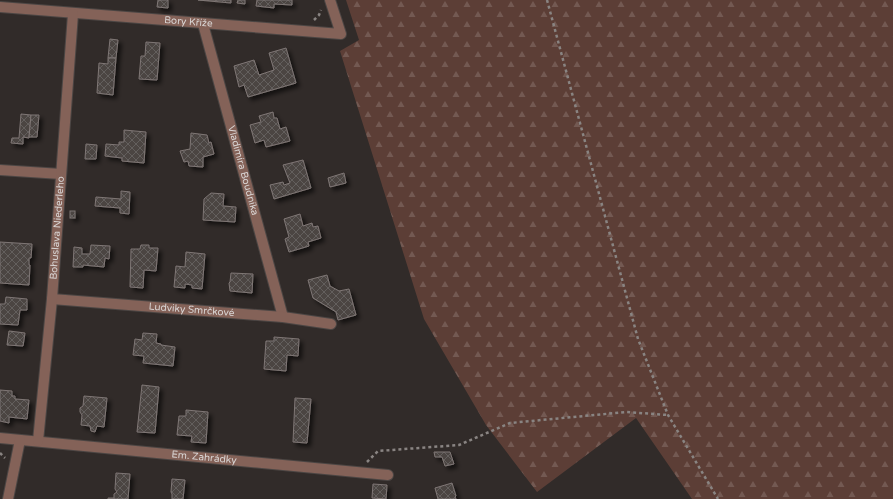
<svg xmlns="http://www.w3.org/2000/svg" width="893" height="499" viewBox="0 0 893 499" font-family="'Varela Round',sans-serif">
<defs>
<pattern id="forest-firs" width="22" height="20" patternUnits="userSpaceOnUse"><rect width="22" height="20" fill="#5c3e36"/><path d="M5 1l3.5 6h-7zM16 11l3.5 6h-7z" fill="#735952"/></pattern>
<pattern id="building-cross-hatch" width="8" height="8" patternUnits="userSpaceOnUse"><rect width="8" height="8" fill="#4b4443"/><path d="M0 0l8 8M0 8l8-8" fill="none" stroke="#645e5d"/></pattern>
<filter id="shadow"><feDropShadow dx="3.5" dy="3.5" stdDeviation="2" flood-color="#0009"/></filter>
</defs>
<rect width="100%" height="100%" fill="#312b29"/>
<path fill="url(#forest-firs)" d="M346,0H893V499H692L636,418L537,492L486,425L424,319L340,51L359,40Z"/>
<g fill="url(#building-cross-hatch)" stroke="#7f7775" filter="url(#shadow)">
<path d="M158,0H168V8L157,7Z"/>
<path d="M198,0H231V3Z"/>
<path d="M238,0H245V4L237,3Z"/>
<path d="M257,0H292V5L274,4V8L256,6Z"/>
<path d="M110,39L118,40L116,58H108Z"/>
<path d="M146,42L160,43L157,80L139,79L141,56H145Z"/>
<path d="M286,48L296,83L248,97L244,85L239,87L234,66L254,60L259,75L274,70L269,53Z"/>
<path d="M108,58H116L113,95L97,93L99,63L108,64Z"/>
<path d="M273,112L274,118H277L280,129L286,127L290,141L266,147L264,140L255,143L250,125L261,122L259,116Z"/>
<path d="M21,114L31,115L29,138L23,137V144L11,143L12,138H19Z"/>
<path d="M31,115H39L37,137H29Z"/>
<path d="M124,130L146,132L144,163L122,161V158L105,156L106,144L119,145V142H124Z"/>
<path d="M191,133L207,135L209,143L211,142L214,154L203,157V167L189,166L188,161L184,162L180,151L190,149Z"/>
<path d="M86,144L97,145L96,159H85Z"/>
<path d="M303,160L311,188L274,199L270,185L283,182L284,185L290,183L283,165Z"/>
<path d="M344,173L346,183L330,187L328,178Z"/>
<path d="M121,191L130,192L129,214L120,213V208L95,206L96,197L121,199Z"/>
<path d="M211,193L224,194L223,206L236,207L235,222L203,220L204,199Z"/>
<rect x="70" y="211" width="5" height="7"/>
<path d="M300,214L303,226L312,223L313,227L318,226L321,238L308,242L309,246L289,252L285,239L289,237L284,219Z"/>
<path d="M0,242L32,244L31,258H29V265H30L29,285L0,283Z"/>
<path d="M91,245L110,246L109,259L105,258L104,267L83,265V267H73L74,247L82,248V254H90Z"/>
<path d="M141,245H149V248H158L156,271L144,270L143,288L130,287L131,249H140Z"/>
<path d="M186,252L205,254L202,289L192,288V285L185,284V288L174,287L176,266L185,267Z"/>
<path d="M231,273L253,274L252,293L230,291L229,283L230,282Z"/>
<path d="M327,275L330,286L339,291L349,289L356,315L338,320L336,312L313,298L308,280Z"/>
<path d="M6,297L27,299V310H20L18,325L0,324V304H5Z"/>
<path d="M9,331L25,333L23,346L7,345Z"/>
<path d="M143,333L157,334L156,343L161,344V345L175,347L173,366L143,363L144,356L133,355L135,339L142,340Z"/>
<path d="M274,337L299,339L298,356L287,355L286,371L264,369L266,341H274Z"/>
<path d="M142,385L159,387L155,433L137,432Z"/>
<path d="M0,390L12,391V396H15V399L29,400L27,419L9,417V423L0,421Z"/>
<path d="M84,396L107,398L104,427L97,426L95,432L91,431L90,426L81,425L82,415L80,412V408L83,406Z"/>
<path d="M295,398L311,399L307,443L293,442Z"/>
<path d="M186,410L208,412L206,443L191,442L192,436L177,435L179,416H186Z"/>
<path d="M434,452H450L454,464L445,466L442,457H435Z"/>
<path d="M116,473L130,474L128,499H108V498H114V494L117,492L115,489Z"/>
<path d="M172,479L185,480L183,499H172V494L171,492Z"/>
<path d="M452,483L456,496L455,497L456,499H438L435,488Z"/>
<path d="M373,484L387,485L386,499L372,498Z"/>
</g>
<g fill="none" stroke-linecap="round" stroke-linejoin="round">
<defs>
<g id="minor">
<path id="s1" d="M0,7L341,34L330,0"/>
<path id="s2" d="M203,24L283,317"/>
<path d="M0,170L61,174"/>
<path id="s3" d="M52,299L283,317L331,324"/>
<path id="s4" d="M0,438L388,475"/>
<path id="s5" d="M38,441L52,299L73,14"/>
<path d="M8,499L20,440"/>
</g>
</defs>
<use href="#minor" stroke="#4c4644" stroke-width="12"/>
<g stroke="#898482" stroke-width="2.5" stroke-dasharray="3 3" stroke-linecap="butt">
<path d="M547,0L638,339L668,415L718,499"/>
<path d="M314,20L319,15L321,10"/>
<path d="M0,453L5,458"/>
<path d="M367,462L378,451L459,445L510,423L626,412L668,415"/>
</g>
<use href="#minor" stroke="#846258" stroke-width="10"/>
</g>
<g text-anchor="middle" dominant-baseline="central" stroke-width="3.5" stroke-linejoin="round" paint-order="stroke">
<g font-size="10" fill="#d9d5d4" stroke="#171413">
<text stroke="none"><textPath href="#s1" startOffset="189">Bory Kříže</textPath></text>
<text stroke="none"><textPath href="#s2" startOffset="152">Vladimíra Boudníka</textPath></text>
<text stroke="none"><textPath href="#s5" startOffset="214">Bohuslava Niederleho</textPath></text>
<text stroke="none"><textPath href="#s3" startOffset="140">Ludviky Smrčkové</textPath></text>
<text stroke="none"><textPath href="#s4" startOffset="205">Em. Zahrádky</textPath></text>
</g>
</g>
</svg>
